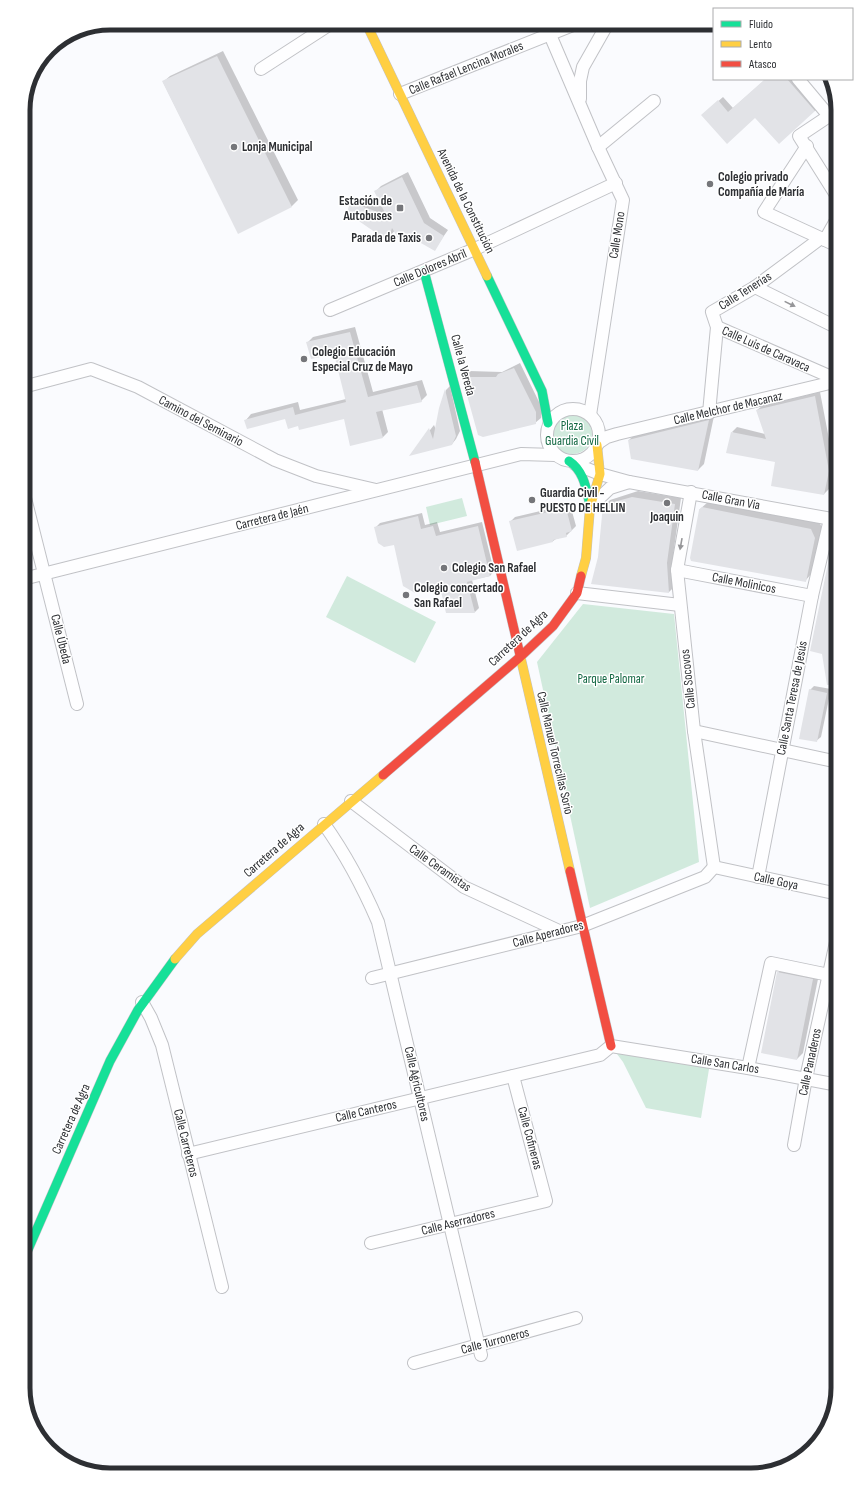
<svg xmlns="http://www.w3.org/2000/svg" width="861" height="1498" viewBox="0 0 861 1498" font-family="'Sofia Sans Condensed',sans-serif">
<rect width="100%" height="100%" fill="#fafbfe"/>
<g fill="#d1eadd">
<circle cx="572" cy="434" r="20"/>
<path d="M462,498L467,516L430,525L426,507Z"/>
<path d="M347,576L436,622L415,663L326,617Z"/>
<path d="M583,604L674,614L699,862L590,908L537,662Z"/>
<path d="M611,1046L710,1063L701,1118L646,1108L623,1062Z"/>
</g>
<g fill="#0003">
<path d="M223,51L298,200L292,206L238,232L163,82L170,76Z"/>
<path d="M766,79H795L819,106L815,111L756,116L707,111L723,97L733,108Z"/>
<path d="M408,172L430,218L448,230L434,250L405,232L395,230L388,239L351,203L357,198L383,207L375,192L381,186Z"/>
<path d="M355,327L373,392L422,380L427,395L421,401L382,409L388,432L383,437L345,418L298,425L286,418L246,420L251,414L298,402L300,410L346,399L335,352L307,343L313,337Z"/>
<path d="M520,363L541,406V418L535,423L479,434L464,377L469,371L502,372Z"/>
<path d="M450,386L460,431L456,439L452,444L411,454L434,425L436,430L440,408L446,390Z"/>
<path d="M820,392L834,465L829,489L824,494L732,432L737,427L765,434L757,410L762,406Z"/>
<path d="M714,416L704,464L698,470L629,440L634,435Z"/>
<path d="M638,491L681,498L673,556L675,586L669,592L593,583L599,557L604,506L610,500Z"/>
<path d="M708,502L819,522L823,529L813,572L805,581L699,510Z"/>
<path d="M570,504L576,526L566,536L556,539L553,541L510,522L515,517Z"/>
<path d="M422,513L425,525L437,522L440,532L482,522L494,571L490,576L472,580L479,608L475,612L441,586L375,528L380,523Z"/>
<path d="M837,537L838,604L832,633H838V683L823,653L834,540Z"/>
<path d="M814,686L831,689L821,737L816,741L810,690Z"/>
<path d="M784,967L819,974L803,1053L797,1059L778,973Z"/>
</g>
<g fill="#e2e3e7">
<path d="M217,56L292,207L238,234L162,81Z"/>
<path d="M765,79H787L815,111L779,144L755,118L727,144L701,115L718,100L728,112Z"/>
<path d="M402,177L424,223L444,236L435,251L405,234L398,238L392,228L388,241L347,213L350,202L386,215L374,191Z"/>
<path d="M350,332L368,397L417,385L422,402L376,412L383,438L350,446L344,419L299,430L298,426L288,429L285,419L247,429L244,420L293,407L295,415L346,402L334,354L311,359L306,342Z"/>
<path d="M514,368L536,412V424L483,437L478,435L462,377H496L498,374Z"/>
<path d="M445,389L456,436L452,445L409,456L429,428L433,439L439,408Z"/>
<path d="M815,396L829,471L824,495L771,486L775,462L726,453L731,432L766,439L756,410Z"/>
<path d="M709,420L698,471L631,459L628,440Z"/>
<path d="M632,497L675,504L667,563L669,593L591,584L598,557L603,505Z"/>
<path d="M702,507L811,529L815,538L806,582L691,561L690,558L699,510Z"/>
<path d="M566,508L572,531L566,533L567,537L553,540V542L517,551L509,521Z"/>
<path d="M418,516L421,529L433,526L436,536L478,526L490,576L467,582L475,613H446L440,587L415,593L403,586L394,545L384,547L378,543L374,527Z"/>
<path d="M833,539L838,540V600H836L830,636L838,635V684L827,685L822,654L810,651Z"/>
<path d="M809,689L827,693L817,742L799,739Z"/>
<path d="M777,972L813,979L797,1060L761,1053Z"/>
</g>
<g fill="none" stroke-linecap="round" stroke-linejoin="round">
<defs>
<g id="street">
<path d="M545,23L598,147L623,200L590,415"/>
<path d="M261,69L332,23"/>
<path d="M798,79L829,116"/>
<path d="M400,94L578,23"/>
<path d="M580,99V81L583,67L608,23"/>
<path d="M807,146L764,212L838,246"/>
<path d="M598,147L654,101"/>
<path d="M838,198L799,136L829,116L838,117"/>
<path d="M825,240L838,217"/>
<path d="M755,287L838,328"/>
<path d="M330,310L475,249L616,183"/>
<path d="M717,327L838,380"/>
<path d="M23,387L91,369L138,387L275,460L316,476L376,490"/>
<circle cx="573" cy="435" r="26"/>
<path d="M709,413L717,327L712,312L755,287L821,238"/>
<path d="M598,443L607,437L617,434L838,381"/>
<path d="M575,464L600,474L629,482L837,520"/>
<path d="M23,490L77,704"/>
<path d="M691,492L677,570L694,731L714,867"/>
<path d="M591,506L610,488L629,482"/>
<path d="M677,570L812,596"/>
<path d="M23,579L521,454L555,455"/>
<path d="M577,593L680,605"/>
<path d="M694,731L838,762"/>
<path d="M351,801L464,887L559,931"/>
<path d="M324,824C346,855 363,887 378,922L481,1355"/>
<path d="M714,867L838,894"/>
<path d="M758,877L812,596L830,519"/>
<path d="M372,978L582,926L705,877L714,867"/>
<path d="M142,1002L151,1018L162,1045L222,1287"/>
<path d="M748,1068L771,963L829,975"/>
<path d="M794,1145L806,1078L838,933"/>
<path d="M188,1154L600,1055L611,1046L748,1068L838,1085"/>
<path d="M371,1243L546,1201L513,1076"/>
<path d="M414,1363L576,1318"/>
</g>
<g id="fast">
<path d="M424,271L475,462"/>
<path d="M487,276L542,391L548,423"/>
<path d="M569,461C584,471 586,488 590,505"/>
<path d="M23,1261L110,1061L138,1010L175,959"/>
</g>
<g id="slow">
<path d="M366,23L487,276"/>
<path d="M581,576L586,558L590,507L600,474L597,445"/>
<path d="M520,655L570,871"/>
<path d="M175,959L197,934L383,775"/>
</g>
<g id="jam">
<path d="M475,462L520,655"/>
<path d="M383,775L520,657L553,626L577,593L581,576"/>
<path d="M570,871L611,1046"/>
</g>
</defs>
<use href="#street" stroke="#c1c2c6" stroke-width="14"/>
<use href="#fast" stroke="#c1c2c6" stroke-width="10"/>
<use href="#slow" stroke="#c1c2c6" stroke-width="10"/>
<use href="#jam" stroke="#c1c2c6" stroke-width="10"/>
<use href="#street" stroke="#fefeff" stroke-width="12"/>
<use href="#fast" stroke="#16e098" stroke-width="9"/>
<use href="#slow" stroke="#ffcf43" stroke-width="9"/>
<use href="#jam" stroke="#f24e42" stroke-width="9"/>
</g>
<defs><path id="oneway-solid" d="M-6-.8H1V-3.2L6.5 0L1 3.2V.8H-6Z"/></defs>
<g fill="#969699">
<use href="#oneway-solid" transform="translate(790 304) rotate(26)"/>
<use href="#oneway-solid" transform="translate(681 544) rotate(100)"/>
</g>
<g fill="#75767a" stroke="#fff" stroke-width="1.5">
<circle cx="234" cy="147" r="4"/>
<circle cx="710" cy="184" r="4"/>
<rect x="396" y="204" width="8" height="8" rx="2"/>
<circle cx="429" cy="238" r="4"/>
<circle cx="304" cy="359" r="4"/>
<circle cx="532" cy="500" r="4"/>
<circle cx="667" cy="503" r="4"/>
<circle cx="444" cy="568" r="4"/>
<circle cx="406" cy="595" r="4"/>
</g>
<g text-anchor="middle" dominant-baseline="central" stroke-width="3" stroke-linejoin="round" paint-order="stroke">
<g font-size="13" fill="#2d2f33" stroke="#fff">
<text transform="translate(466 68) rotate(-22)">Calle Rafael Lencina Morales</text>
<text transform="translate(466 201) rotate(64)">Avenida de la Constitución</text>
<text transform="translate(617 235) rotate(-81)">Calle Mono</text>
<text transform="translate(430 268) rotate(-23)">Calle Dolores Abril</text>
<text transform="translate(745 291) rotate(-32)">Calle Tenerías</text>
<text transform="translate(766 349) rotate(24)">Calle Luis de Caravaca</text>
<text transform="translate(463 365) rotate(75)">Calle la Vereda</text>
<text transform="translate(728 408) rotate(-13)">Calle Melchor de Macanaz</text>
<text transform="translate(201 421) rotate(28)">Camino del Seminario</text>
<text transform="translate(731 500) rotate(11)">Calle Gran Via</text>
<text transform="translate(272 517) rotate(-14)">Carretera de Jaén</text>
<text transform="translate(744 583) rotate(11)">Calle Molinicos</text>
<text transform="translate(518 638) rotate(-43)">Carretera de Agra</text>
<text transform="translate(61 639) rotate(76)">Calle Úbeda</text>
<text transform="translate(688 679) rotate(-96)">Calle Socovos</text>
<text transform="translate(792 698) rotate(-79)">Calle Santa Teresa de Jesús</text>
<text transform="translate(555 753) rotate(77)">Calle Manuel Torrecillas Sorio</text>
<text transform="translate(274 850) rotate(-41)">Carretera de Agra</text>
<text transform="translate(440 868) rotate(35)">Calle Ceramistas</text>
<text transform="translate(776 881) rotate(12)">Calle Goya</text>
<text transform="translate(548 934) rotate(-15)">Calle Aperadores</text>
<text transform="translate(810 1062) rotate(-78)">Calle Panaderos</text>
<text transform="translate(725 1064) rotate(9)">Calle San Carlos</text>
<text transform="translate(417 1084) rotate(77)">Calle Agricultores</text>
<text transform="translate(366 1111) rotate(-13)">Calle Canteros</text>
<text transform="translate(71 1119) rotate(-66)">Carretera de Agra</text>
<text transform="translate(530 1138) rotate(75)">Calle Cofineras</text>
<text transform="translate(186 1143) rotate(76)">Calle Carreteros</text>
<text transform="translate(458 1222) rotate(-14)">Calle Aserradores</text>
<text transform="translate(495 1341) rotate(-15)">Calle Turroneros</text>
</g>
<g font-size="13" font-weight="bold" fill="#2d2f33" stroke="#fff" text-anchor="start">
<text x="242" y="147">Lonja Municipal</text>
<text x="718" y="177">Colegio privado<tspan x="718" dy="15">Compañía de María</tspan></text>
<text x="392" y="201" text-anchor="end">Estación de<tspan x="392" dy="15">Autobuses</tspan></text>
<text x="421" y="238" text-anchor="end">Parada de Taxis</text>
<text x="312" y="352">Colegio Educación<tspan x="312" dy="15">Especial Cruz de Mayo</tspan></text>
<text x="540" y="493">Guardia Civil -<tspan x="540" dy="15">PUESTO DE HELLIN</tspan></text>
<text x="667" y="517" text-anchor="middle">Joaquin</text>
<text x="452" y="568">Colegio San Rafael</text>
<text x="414" y="588">Colegio concertado<tspan x="414" dy="15">San Rafael</tspan></text>
</g>
<g font-size="13" fill="#106640" stroke="#fff">
<text x="572" y="426">Plaza<tspan x="572" dy="15">Guardia Civil</tspan></text>
<text x="611" y="679">Parque Palomar</text>
</g>
</g>
<path d="M0 0H861V1498H0ZM110 30H751A80 80 0 0 1 831 110V1388A80 80 0 0 1 751 1468H110A80 80 0 0 1 30 1388V110A80 80 0 0 1 110 30Z" fill="#fff" fill-rule="evenodd"/>
<path fill="none" stroke="#2d2f33" stroke-width="5" d="M110 30H751A80 80 0 0 1 831 110V1388A80 80 0 0 1 751 1468H110A80 80 0 0 1 30 1388V110A80 80 0 0 1 110 30Z"/>
<rect x="713" y="8" width="140" height="72" fill="#ffffff" stroke="#abacad"/>
<rect x="721" y="21" width="20" height="6" fill="#16e098" stroke="#abacad"/>
<text x="749" y="28" font-size="12" fill="#2d2f33">Fluido</text>
<rect x="721" y="41" width="20" height="6" fill="#ffcf43" stroke="#abacad"/>
<text x="749" y="48" font-size="12" fill="#2d2f33">Lento</text>
<rect x="721" y="61" width="20" height="6" fill="#f24e42" stroke="#abacad"/>
<text x="749" y="68" font-size="12" fill="#2d2f33">Atasco</text>
</svg>
